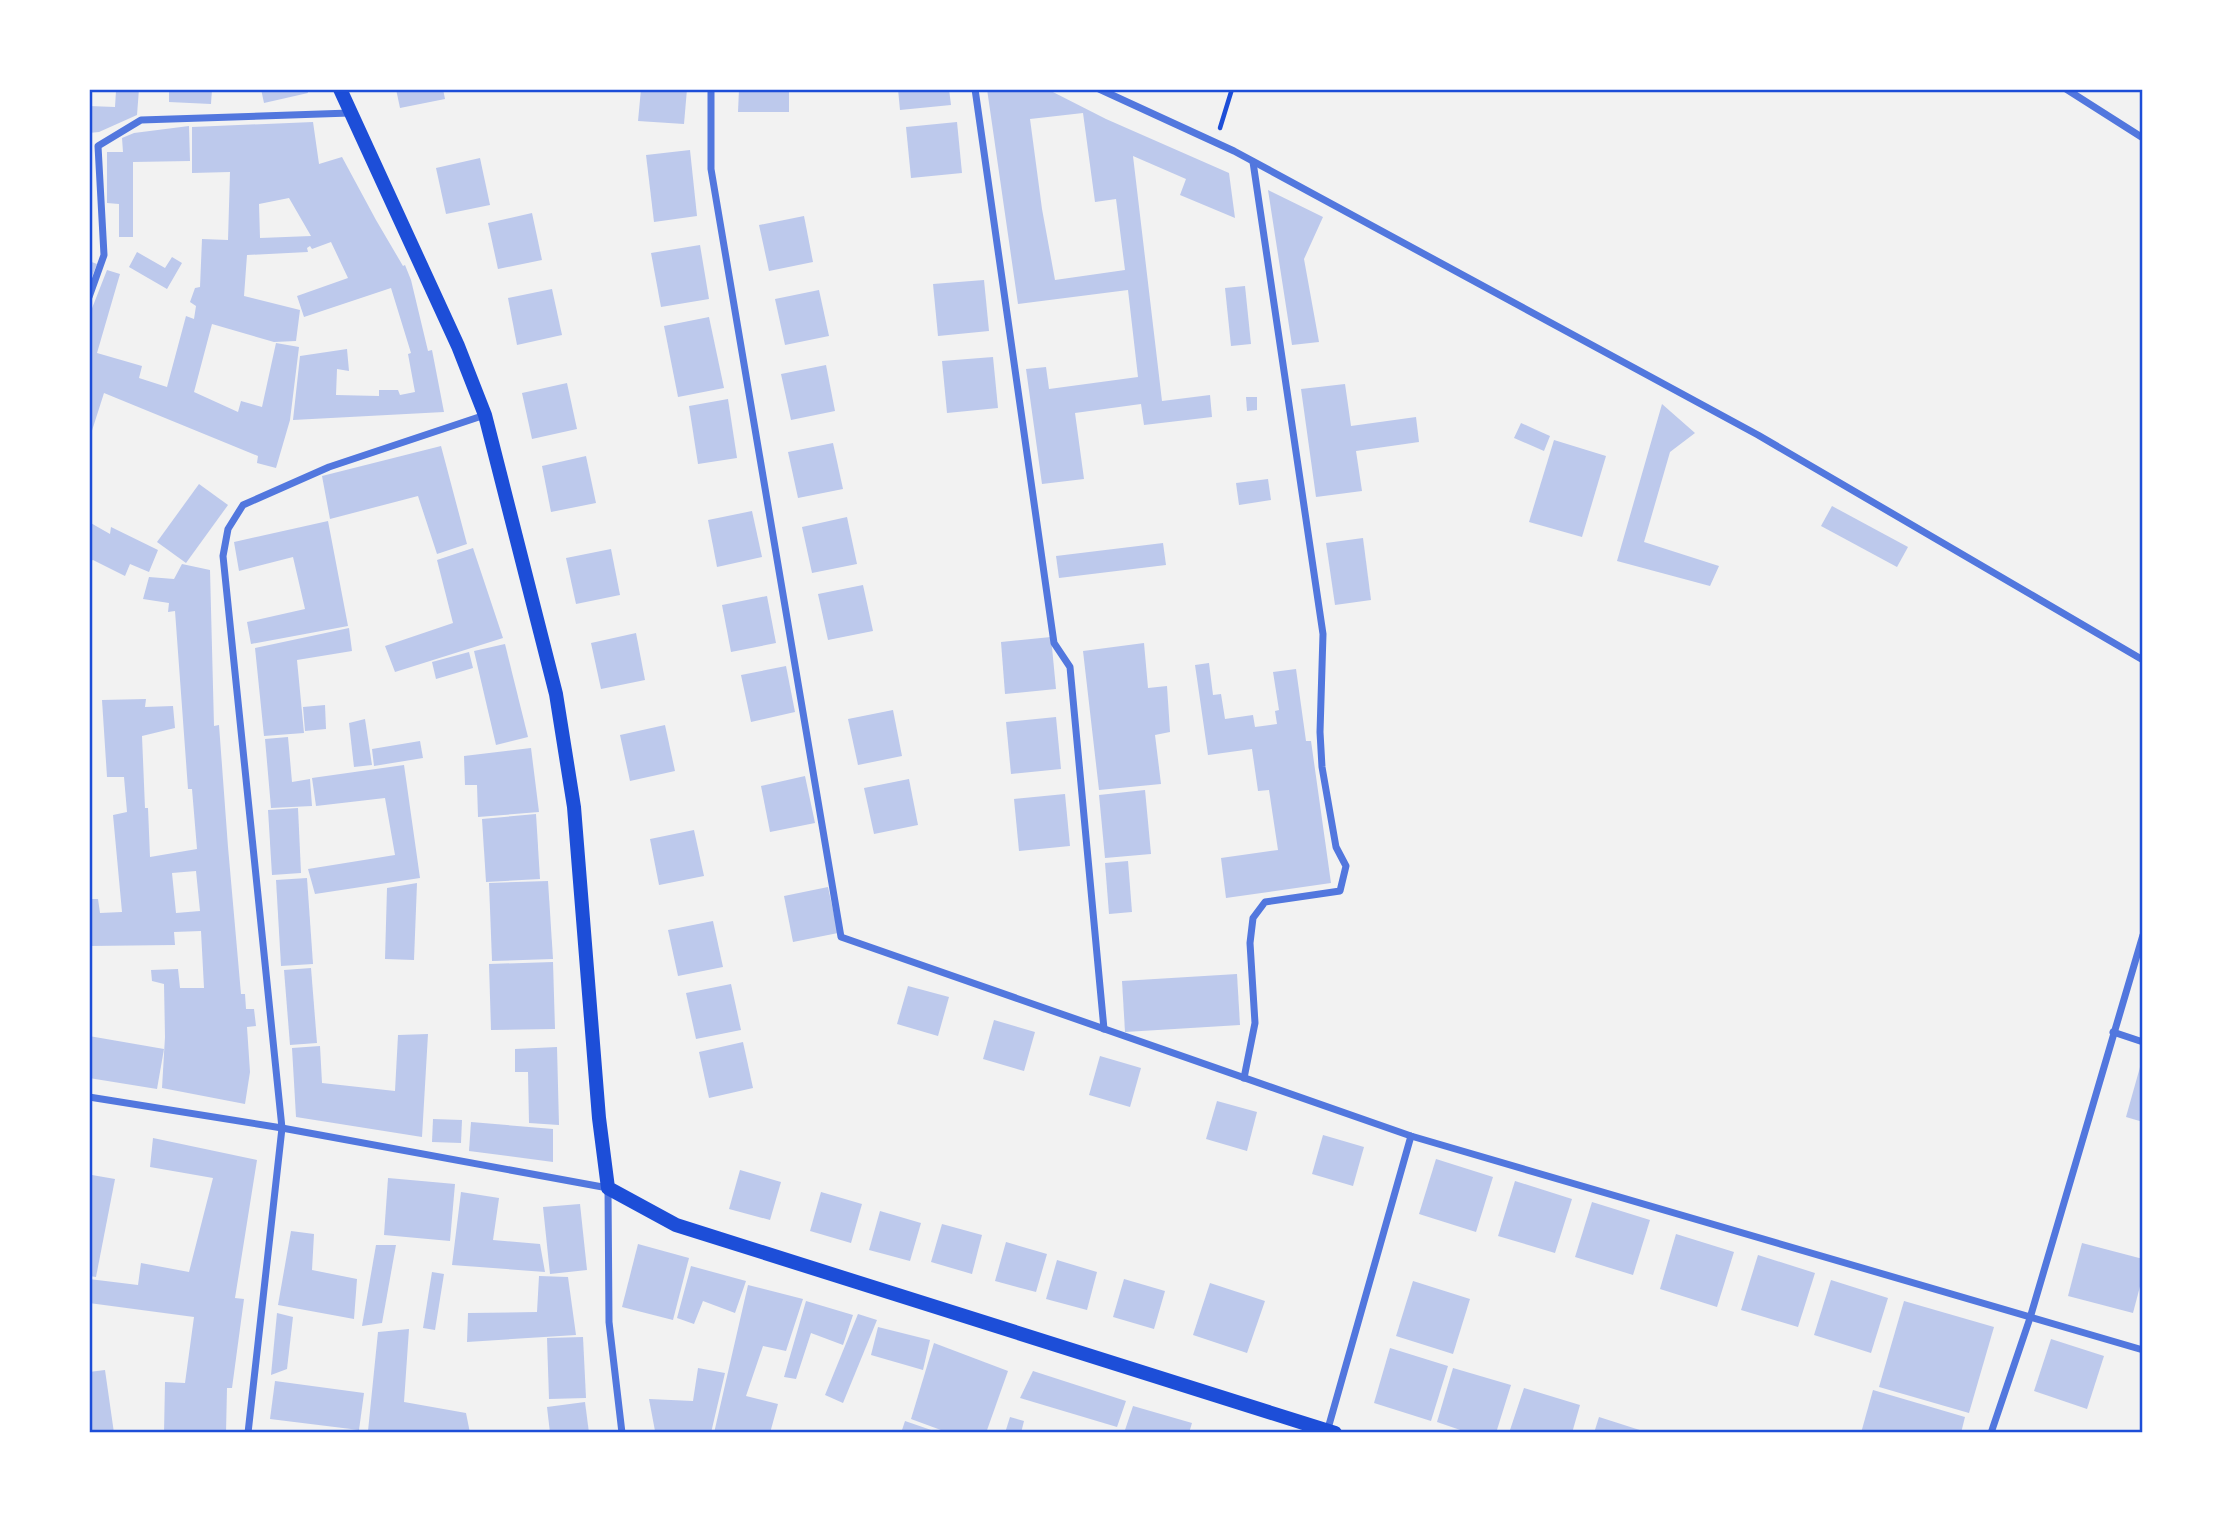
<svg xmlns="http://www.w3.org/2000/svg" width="2232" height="1522" viewBox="0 0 2232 1522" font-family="Helvetica,sans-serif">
<rect width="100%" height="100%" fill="#f2f2f2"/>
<g fill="#bdc9ec" fill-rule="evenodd">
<path d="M125,89H139L137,115L99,132L89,133V106L115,107L116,91Z"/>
<path d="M169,89H212L211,104L169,102Z"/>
<path d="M261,89H307L308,93L264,103Z"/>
<path d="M396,89H443L445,99L400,108Z"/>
<path d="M641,89H687L684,124L638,121Z"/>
<path d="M739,89H789V112H738Z"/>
<path d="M898,89H949L951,105L900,110Z"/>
<path d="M987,89H1047L1106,119L1229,173L1235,218L1180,195L1186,179L1133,156L1162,401L1210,395L1212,417L1144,425L1141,404L1075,413L1084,479L1042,484L1026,369L1046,367L1049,389L1138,377L1128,290L1018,304ZM1083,113L1095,202L1116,199L1125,270L1055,280L1042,209L1030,119Z"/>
<path d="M313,122L319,164L342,157L376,220L403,266L405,265L411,280L428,351L432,350L444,412L293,420L300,356L347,349L349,371L337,369L336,395L379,396V390H398L400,395L415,392L408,354L411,353L391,288L304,317L297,296L348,278L331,242L312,249L310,246L307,248L308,252L247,255L244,296L300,310L296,341L274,342L212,324L194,392L238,412L241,401L262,407L276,343L299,347L290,420L276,468L257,463L258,456L104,393L89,440V316L107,270L120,274L97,353L142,366L139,378L167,387L186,316L194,319L196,306L190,302L195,288L200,287L202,239L228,240L230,172L192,173V127ZM289,198L311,236L260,238L259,204Z"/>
<path d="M957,122L962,173L911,178L906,127Z"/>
<path d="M189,126L190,161L133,162V237H119V204L107,203V152H123L122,138L134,133Z"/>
<path d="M690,150L697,216L654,222L646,155Z"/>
<path d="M480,158L490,205L446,214L436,168Z"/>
<path d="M1268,190L1323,217L1304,259L1319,342L1292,345Z"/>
<path d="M532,213L542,260L498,269L488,223Z"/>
<path d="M804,216L813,262L769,271L759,225Z"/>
<path d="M700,245L709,299L661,307L651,253Z"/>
<path d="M137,252L165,268L172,257L182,263L167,289L129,267Z"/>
<path d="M89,261L97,264L89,284Z"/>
<path d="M984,280L989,331L938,336L933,284Z"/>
<path d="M1245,286L1251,344L1231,346L1225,288Z"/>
<path d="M552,289L562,335L517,345L508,298Z"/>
<path d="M819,290L829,336L785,345L775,299Z"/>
<path d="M709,317L724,388L678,397L664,326Z"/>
<path d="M993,357L998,408L947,413L942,361Z"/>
<path d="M826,365L835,411L791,420L781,374Z"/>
<path d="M567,383L577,429L532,439L522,393Z"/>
<path d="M1345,384L1351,426L1416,417L1419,442L1356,451L1362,491L1316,497L1301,389Z"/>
<path d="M1246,397H1257V410L1247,411Z"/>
<path d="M728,399L737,458L698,464L689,406Z"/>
<path d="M1662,404L1695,433L1670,452L1644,542L1719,566L1710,586L1617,561Z"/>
<path d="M1521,423L1550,436L1544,451L1514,438Z"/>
<path d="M1554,440L1606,456L1582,537L1529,522Z"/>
<path d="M833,443L843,489L798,498L788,452Z"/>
<path d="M441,446L467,544L437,554L418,496L330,519L322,476Z"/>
<path d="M586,456L596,503L551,512L542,466Z"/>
<path d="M1268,479L1271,500L1239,505L1236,483Z"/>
<path d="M199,484L228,505L186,563L157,542Z"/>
<path d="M1832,506L1908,547L1897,567L1821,526Z"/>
<path d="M752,511L762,557L717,567L708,520Z"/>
<path d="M847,517L857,564L812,573L802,527Z"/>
<path d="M328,521L348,626L251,644L247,622L305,609L293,557L239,571L234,542Z"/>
<path d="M89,522L110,534L111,527L158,550L149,572L130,564L125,576L93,560L89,562Z"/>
<path d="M1363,538L1371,600L1335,605L1326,543Z"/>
<path d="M1163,543L1166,565L1059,578L1056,556Z"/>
<path d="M473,548L503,638L395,672L385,646L453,623L437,560Z"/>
<path d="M611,549L620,595L576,604L566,558Z"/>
<path d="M182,564L210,570L214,726L219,725L228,847L241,994H245L246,1009H254L256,1026L247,1027L250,1072L245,1104L162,1088L165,1037L164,984L152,981L151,970L178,969L180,988H204L201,931L174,932L175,945L89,946V899H98L100,913L122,912L113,815L127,812L124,777H107L102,700L146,699L145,707L173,706L175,728L142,736L145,808H148L150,857L197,849L192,789H188L175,611L168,612L169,603L143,599L149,577L174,579ZM196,871L200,911L176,913L172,873Z"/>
<path d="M863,585L873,631L828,640L818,594Z"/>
<path d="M767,596L776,643L731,652L722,605Z"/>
<path d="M349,628L352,651L297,660L304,733L264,736L255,648Z"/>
<path d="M636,633L645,680L601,689L591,643Z"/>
<path d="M1051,637L1056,689L1005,694L1001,642Z"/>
<path d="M1144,643L1148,688L1167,686L1170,732L1155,735L1161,784L1099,790L1083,651Z"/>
<path d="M505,644L528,737L496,745L474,651Z"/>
<path d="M469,652L473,668L436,679L432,662Z"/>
<path d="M1209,663L1213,695L1221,694L1225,719L1253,715L1255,727L1277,724L1275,711L1279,710L1273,672L1296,669L1306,741H1311L1331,883L1226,898L1221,858L1278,850L1269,790L1258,791L1252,749L1208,755L1195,665Z"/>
<path d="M786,666L795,712L751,722L741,675Z"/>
<path d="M325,705L326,729L305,731L303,707Z"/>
<path d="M893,710L902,756L858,765L848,719Z"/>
<path d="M1056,717L1061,769L1011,774L1006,722Z"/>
<path d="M365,719L372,765L354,767L349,723Z"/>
<path d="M665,725L675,771L630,781L620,735Z"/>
<path d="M288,737L292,782L310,779L312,806L271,808L265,739Z"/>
<path d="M420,741L423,758L374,766L372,749Z"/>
<path d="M531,748L539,812L478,817L477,785H465L464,756Z"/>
<path d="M404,765L420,878L315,894L308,869L395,855L385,798L316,806L312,778Z"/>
<path d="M805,776L815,823L770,832L761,786Z"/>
<path d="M909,779L918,825L874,834L864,788Z"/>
<path d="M1145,790L1151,854L1105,858L1099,795Z"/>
<path d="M1065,794L1070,846L1019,851L1014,799Z"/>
<path d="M298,808L301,873L272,875L268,810Z"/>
<path d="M536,814L540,879L486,882L482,819Z"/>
<path d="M694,830L704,876L659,885L650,839Z"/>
<path d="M1128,861L1132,912L1109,914L1105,863Z"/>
<path d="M307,878L313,964L281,966L276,880Z"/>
<path d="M548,881L553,959L492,961L489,883Z"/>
<path d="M417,883L414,960L385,959L387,888Z"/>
<path d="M828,887L838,933L793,942L784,896Z"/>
<path d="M713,921L723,967L678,976L668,930Z"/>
<path d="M553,962L555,1029L491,1030L489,964Z"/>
<path d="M311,968L317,1043L290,1045L284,970Z"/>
<path d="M1237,974L1240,1025L1125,1032L1122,981Z"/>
<path d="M731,984L741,1030L696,1039L686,993Z"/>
<path d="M908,986L949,997L938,1036L897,1024Z"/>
<path d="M994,1020L1035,1032L1024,1071L983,1059Z"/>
<path d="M428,1034L422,1137L296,1117L292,1048L320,1046L322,1083L395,1091L398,1035Z"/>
<path d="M89,1036L164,1049L157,1089L89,1078Z"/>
<path d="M743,1042L753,1088L709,1098L699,1052Z"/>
<path d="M557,1047L559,1125L529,1123L528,1072H515V1049Z"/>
<path d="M1100,1056L1141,1068L1130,1107L1089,1095Z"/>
<path d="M2142,1060H2143V1122L2126,1117Z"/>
<path d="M1217,1101L1257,1112L1247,1151L1206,1139Z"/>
<path d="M433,1119L462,1120L461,1143L432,1142Z"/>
<path d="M471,1122L553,1129V1162L469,1151Z"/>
<path d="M1323,1135L1364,1147L1353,1186L1312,1174Z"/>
<path d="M153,1138L257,1160L235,1298L244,1299L232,1388H227L226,1433H164L165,1382L185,1383L194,1317L89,1303V1279L138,1285L141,1263L189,1272L213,1178L150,1167Z"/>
<path d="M1436,1159L1493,1177L1476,1232L1419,1214Z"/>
<path d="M740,1170L781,1182L770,1220L729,1209Z"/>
<path d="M92,1175L115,1179L96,1277L89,1276V1188Z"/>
<path d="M388,1178L455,1184L450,1241L384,1235Z"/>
<path d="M1515,1181L1572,1199L1555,1253L1498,1236Z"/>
<path d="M461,1192L499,1198L493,1240L540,1244L545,1272L452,1265Z"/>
<path d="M821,1192L862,1204L851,1243L810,1231Z"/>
<path d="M1592,1202L1650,1220L1633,1275L1575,1257Z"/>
<path d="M580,1204L587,1270L550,1274L543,1207Z"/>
<path d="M880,1211L921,1223L910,1261L869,1250Z"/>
<path d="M942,1224L982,1235L972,1274L931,1262Z"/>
<path d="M291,1231L314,1234L312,1270L357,1279L354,1319L278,1305Z"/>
<path d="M1676,1234L1734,1252L1717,1307L1660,1289Z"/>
<path d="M1006,1242L1047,1254L1036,1292L995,1281Z"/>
<path d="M2082,1243L2143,1259V1275L2133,1313L2068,1296Z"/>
<path d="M638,1244L689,1258L673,1320L622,1307Z"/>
<path d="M376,1245H396L382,1323L362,1326Z"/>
<path d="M1758,1255L1815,1273L1798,1327L1741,1310Z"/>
<path d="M1057,1260L1097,1272L1087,1310L1046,1299Z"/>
<path d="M691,1266L746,1281L735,1313L703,1301L694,1324L677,1318Z"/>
<path d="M432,1272L444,1274L435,1330L423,1328Z"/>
<path d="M539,1276L568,1277L576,1335L467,1342L468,1313L537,1312Z"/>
<path d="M1124,1279L1165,1291L1154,1329L1113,1317Z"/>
<path d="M1831,1280L1888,1298L1871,1353L1814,1335Z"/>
<path d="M1413,1281L1470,1299L1453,1354L1396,1336Z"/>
<path d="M1210,1283L1265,1301L1247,1353L1193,1335Z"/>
<path d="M748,1285L803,1299L786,1351L763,1346L746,1396L778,1404L770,1433H714Z"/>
<path d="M806,1301L853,1315L843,1345L811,1333L796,1379L784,1377Z"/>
<path d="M1904,1301L1994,1327L1969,1413L1879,1387Z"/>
<path d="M277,1313L293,1317L287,1369L271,1375Z"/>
<path d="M858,1314L877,1320L843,1403L825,1395Z"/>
<path d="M878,1327L930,1340L923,1370L871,1355Z"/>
<path d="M409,1329L404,1402L466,1413L470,1433L368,1431L378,1332Z"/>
<path d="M583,1337L586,1398L549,1399L547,1338Z"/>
<path d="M2051,1339L2104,1356L2087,1409L2034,1391Z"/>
<path d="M934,1343L1008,1371L986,1433H949L911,1419Z"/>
<path d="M1390,1348L1448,1366L1431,1421L1374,1403Z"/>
<path d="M698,1368L725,1373L711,1433H662L655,1431L649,1399L693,1401Z"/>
<path d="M1453,1368L1511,1385L1496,1433H1469L1437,1422Z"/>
<path d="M105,1370L114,1433H89V1372Z"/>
<path d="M1033,1371L1126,1401L1117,1427L1020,1398Z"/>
<path d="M275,1381L364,1393L359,1430L270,1419Z"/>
<path d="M1524,1388L1580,1405L1572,1433H1509Z"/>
<path d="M1873,1390L1965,1417L1961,1433H1861Z"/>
<path d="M585,1402L589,1433H550L547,1407Z"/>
<path d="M1133,1406L1192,1423L1189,1433H1124Z"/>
<path d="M1010,1417L1024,1421L1021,1433H1005Z"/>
<path d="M1599,1417L1646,1432V1433H1594Z"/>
<path d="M905,1421L937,1432V1433H901Z"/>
</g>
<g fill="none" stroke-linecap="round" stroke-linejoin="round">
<path stroke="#1d4ed8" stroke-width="4.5" d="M1220,128L1232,89"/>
<g stroke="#5277de" stroke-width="7">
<path d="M711,89V169L841,937L1411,1136L2143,1350"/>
<path d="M975,89L1054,643L1070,667L1104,1029"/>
<path d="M1099,89L1234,151L1758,435L2143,660"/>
<path d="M2066,89L2143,138"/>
<path d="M89,297L104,255L98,146L141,120L350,113"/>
<path d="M2113,1032L2143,1042"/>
<path d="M1244,1078L1255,1023L1250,943L1253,918L1265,902L1340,891L1346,866L1336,847L1322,767L1320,732L1323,634L1253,162"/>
<path d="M89,1097L282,1128L608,1188L609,1322L622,1433"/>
<path d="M1327,1432L1411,1136"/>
<path d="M248,1433L282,1128L223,556L228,529L243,505L329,467L485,415"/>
<path d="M1991,1433L2030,1318L2143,935"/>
</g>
<path stroke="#1d4ed8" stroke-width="14" d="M340,89L458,346L485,415L556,694L574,807L599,1118L608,1188L676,1225L1335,1433"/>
</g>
<rect width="2232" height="1522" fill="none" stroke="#ffffff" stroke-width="182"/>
<rect x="91" y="91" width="2050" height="1340" fill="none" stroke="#1d4ed8" stroke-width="2.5"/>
</svg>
